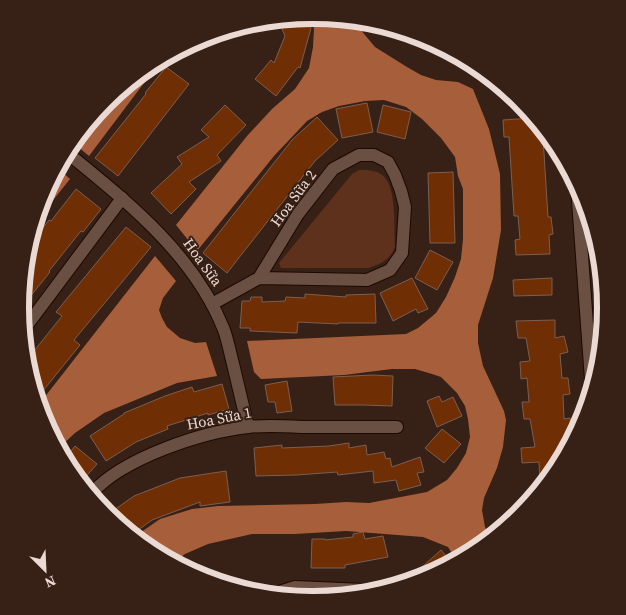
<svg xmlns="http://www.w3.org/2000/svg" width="626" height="615" viewBox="0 0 626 615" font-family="'Source Serif 4',serif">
<rect width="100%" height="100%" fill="#372015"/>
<path fill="#5d311b" d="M359,170C367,170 376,170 382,175C397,185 394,229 395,247C389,261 382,263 369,268H281L279,263L352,174Z"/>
<g fill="#a65e3b">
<path d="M313,15L355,23L375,47L407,67L421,75L436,80L458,82L473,89L489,129L500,174L501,230L493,278L478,325V343L483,366L504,411L506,420L503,447L497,468L484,498L482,510L485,527L488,535L455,558L448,547L423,537L346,531L295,534H252L208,544L185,554L176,561L137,535L160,519L192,509L218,506L315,504L346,502L369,503L427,492L447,480L457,468L466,453L470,437L468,419L465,406L457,393L441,377L432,374L415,369H392L344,375L261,379L254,372L247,341L406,334L418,328L436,313L446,297L455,277L461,259L463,239V189L458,176L455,157L441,138L422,119L406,107L384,100L365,101L339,106L322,112L307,121L274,156L197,251L176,225L247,136L272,109L295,89L309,68L313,47L314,29L310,16Z"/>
<path d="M156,67L89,156L76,145L106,100Z"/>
<path d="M60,170L70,179L38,219L43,195Z"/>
<path d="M155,256L176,281L163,298L159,310L162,318L167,327L180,338L195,343L206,342L217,376L177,383L104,413L75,433L61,446L43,419L40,403Z"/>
</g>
<g fill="#702e04" stroke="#7b5f52">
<path d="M305,17L311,28L300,68L298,67L276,96L255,79L271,60L274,63L285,36L279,22Z"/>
<path d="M166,67L189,84L118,176L95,158L146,94L145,93Z"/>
<path d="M367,103L373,132L342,138L336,109Z"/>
<path d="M225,105L246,125L217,155L221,161L189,182L196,189L171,214L151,193L182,164L177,157L209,137L201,130Z"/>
<path d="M383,105L411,112L405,139L377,132Z"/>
<path d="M317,117L338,140L315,161L227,273L203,253L292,140Z"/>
<path d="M532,118L537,127L538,138L543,137L548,217H551L553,234L549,235L550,254L516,255L515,240L520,239L518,216H514L509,137H504L503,120Z"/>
<path d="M453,172L455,243H430L428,173Z"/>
<path d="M76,189L101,209L83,232L81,231L49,271L50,272L21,308L34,239L49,220L51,221Z"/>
<path d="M126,227L151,247L74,340L80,345L38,397L30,356L62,316L56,312Z"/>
<path d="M430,250L453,262L437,290L415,278Z"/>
<path d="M412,278L428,309L418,313L416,309L393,321L380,293Z"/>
<path d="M552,278V295L514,296L513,280Z"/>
<path d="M305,294L346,297V295L375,294L376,323H338V324L298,322L297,333L250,331V328H240L242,301H250L251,297H262V302L285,301L286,297L305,298Z"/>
<path d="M555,320V338L564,336L568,352L560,354L562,378H568L570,394L563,395L564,419L570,418L572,436L540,484L539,462L522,463L521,448L535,447L530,419H524L522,402H529L527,378L521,379L520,362L530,361L526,338H518L516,321Z"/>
<path d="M373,375L393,376L392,406L364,405H335L333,377Z"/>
<path d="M287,381L292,411L277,413L275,402H268L265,385Z"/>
<path d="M222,384L229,409L208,415V413L167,426L168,429L136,442L106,461L90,436L124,414V413L165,396L192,387L194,392Z"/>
<path d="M439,396L442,402L453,397L462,416L437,427L427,401Z"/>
<path d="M442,429L461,444L444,463L425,448Z"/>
<path d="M349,443V448L366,445L367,455L384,452L386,459L390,458L392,467L420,457L424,472L417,473L421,485L399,491L396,480L374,483L373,471L338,475L337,472L297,475L256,476L254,448L282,445V448L329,446Z"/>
<path d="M75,446L97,464L83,480L67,456Z"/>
<path d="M226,471L230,502L200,506V502L152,520L134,533L107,515L134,496L180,478Z"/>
<path d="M363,532L365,539L383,536L388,557L345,565V568H311L312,539H325V540L353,537V534Z"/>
<path d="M441,550L450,561L428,575L422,567Z"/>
</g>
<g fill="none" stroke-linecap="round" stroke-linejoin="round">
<defs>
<g id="street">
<path d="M70,155C130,204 195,256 224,330C228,341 230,353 233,364C238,385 243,406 248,427"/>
<path d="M577,187L591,380"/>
<path d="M212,304L259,278L298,214L333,169L359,155H374L388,162L395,175L401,191L405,207L402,253L390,270L367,280L259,278"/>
<path d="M25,328L111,213L122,198"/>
<path d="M92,493C123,458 202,432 248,427C265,425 284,426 301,427C333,427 365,427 397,427"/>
<path d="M276,593L295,587L364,590"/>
</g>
</defs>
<use href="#street" stroke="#1e0902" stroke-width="14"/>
<use href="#street" stroke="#6a4f43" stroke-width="12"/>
</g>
<g text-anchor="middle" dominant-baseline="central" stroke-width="4" stroke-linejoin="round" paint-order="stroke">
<g font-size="15" fill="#ebdad3" stroke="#372015">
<text transform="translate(293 198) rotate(-54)">Hoa Sữa 2</text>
<text transform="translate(203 262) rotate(54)">Hoa Sữa</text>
<text transform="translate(219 418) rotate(-11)">Hoa Sữa 1</text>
</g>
</g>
<path d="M0 0H626V615H0ZM312 24H314A283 283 0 0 1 597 307V308A283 283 0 0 1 314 591H312A283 283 0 0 1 29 308V307A283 283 0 0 1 312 24Z" fill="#372015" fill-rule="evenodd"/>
<path fill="none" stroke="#ebdad3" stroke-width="6" d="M312 24H314A283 283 0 0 1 597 307V308A283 283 0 0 1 314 591H312A283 283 0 0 1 29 308V307A283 283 0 0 1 312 24Z"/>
<g transform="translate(45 570) rotate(156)" stroke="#372015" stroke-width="4" paint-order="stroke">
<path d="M0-4L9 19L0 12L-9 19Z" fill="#ebdad3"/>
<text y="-8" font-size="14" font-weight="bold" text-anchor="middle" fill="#ebdad3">N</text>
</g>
</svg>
